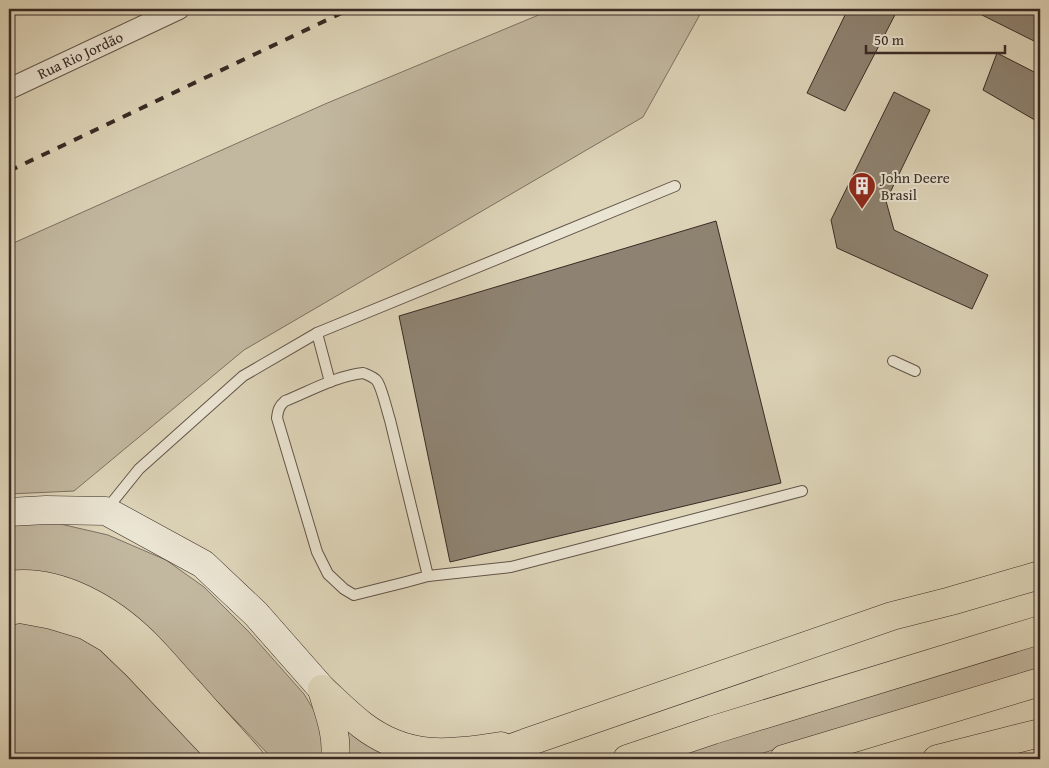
<svg xmlns="http://www.w3.org/2000/svg" width="1049" height="768" viewBox="0 0 1049 768" font-family="'Gentium Book Plus',serif">
<rect width="100%" height="100%" fill="#ded5b9"/>
<filter id="stains"><feTurbulence type="fractalNoise" baseFrequency=".004" numOctaves="4"/><feColorMatrix values="0 0 0 0 .2 0 0 0 0 .09 0 0 0 0 .02 0 0 0 .5 -.17"/></filter>
<radialGradient id="worn" r=".72"><stop offset=".6" stop-color="#630" stop-opacity="0"/><stop offset="1" stop-color="#630" stop-opacity=".3"/></radialGradient>
<g fill="#c2b8a0" stroke="#7d7162">
<path d="M553,9H703L643,117L244,350L74,491L9,494V245L325,104Z"/>
<path d="M56,523L108,535L166,560L204,587L249,632L304,694L324,727L327,759H273L172,655L9,577V524Z"/>
<path d="M20,620L96,640L209,759H9V622Z"/>
<path d="M1040,640V670L743,759H654Z"/>
<path d="M345,727L379,752L399,759H347Z"/>
</g>
<g fill="#8e8372" stroke="#382a25">
<path d="M848,9H898L845,111L807,93Z"/>
<path d="M970,9H1040V44Z"/>
<path d="M997,53L1040,75V123L983,90Z"/>
<path d="M894,92L930,110L886,201L894,230L988,275L972,309L837,248L831,220Z"/>
<path d="M716,221L781,483L450,562L399,316Z"/>
<path d="M1040,252V266L1035,264Z"/>
</g>
<g fill="none" stroke-linecap="round" stroke-linejoin="round">
<defs>
<g id="lane">
<path d="M317,333L330,382"/>
<path d="M893,361L915,371"/>
<path d="M363,373C368,375 374,377 377,381C382,388 387,411 390,420L428,576L406,582L354,595L344,589L328,574L317,552L277,418C278,410 279,406 285,401C310,391 336,376 363,373Z"/>
<path d="M106,510L139,469L243,376L317,333L675,186"/>
<path d="M428,576L511,567L802,491"/>
</g>
<path id="street" d="M9,89L179,9"/>
<path id="secondary" d="M9,512L46,510L106,511L203,564L256,614L322,689"/>
<g id="primary">
<path d="M9,585C58,578 111,609 145,643C160,658 174,675 189,691C209,714 230,736 250,759"/>
<path d="M9,611L20,609L52,615L85,625L109,639L137,666L225,759"/>
<path d="M322,689C335,701 348,714 362,725C408,760 448,754 501,746"/>
<path d="M322,690C329,713 338,735 335,759"/>
<path d="M482,759L525,743L892,616L951,601L1040,575"/>
</g>
<g id="highway">
<path d="M627,759L713,730L1040,630"/>
<path d="M784,759L1040,682"/>
<path d="M937,759L1040,733"/>
</g>
</defs>
<use href="#lane" stroke="#62554a" stroke-width="12"/>
<use href="#street" stroke="#62554a" stroke-width="22"/>
<use href="#secondary" stroke="#382a25" stroke-width="29"/>
<use href="#primary" stroke="#382a25" stroke-width="29"/>
<use href="#highway" stroke="#382a25" stroke-width="29"/>
<use href="#lane" stroke="#eae4d2" stroke-width="10"/>
<use href="#street" stroke="#eae4d2" stroke-width="20"/>
<use href="#secondary" stroke="#eae4d2" stroke-width="28"/>
<use href="#primary" stroke="#ded5b9" stroke-width="28"/>
<use href="#highway" stroke="#ded5b9" stroke-width="28"/>
<path stroke="#382a25" stroke-width="4" stroke-dasharray="9 9" stroke-linecap="butt" d="M9,171L350,9"/>
</g>
<defs>
<symbol id="building-pin" viewBox="-11 -11 22 30"><path d="M0 17L-7.5 6A9.5 9.5 0 1 1 7.5 6Z" fill="#8f2418" stroke="#eae4d2"/><path d="M-4-6H4V6H1V3H-1V6H-4ZM-2.5-4.3h1.7v1.8h-1.7ZM.8-4.3h1.7v1.8H.8ZM-2.5-1h1.7V.8h-1.7ZM.8-1h1.7V.8H.8Z" fill="#fff"/></symbol>
</defs>
<g fill-rule="evenodd">
<use href="#building-pin" x="846" y="170" width="32" height="43"/>
</g>
<g text-anchor="middle" dominant-baseline="central" stroke-width="4" stroke-linejoin="round" paint-order="stroke">
<g font-size="15" fill="#382a25" stroke="#eae4d2">
<text transform="translate(80 55) rotate(-25)">Rua Rio Jordão</text>
</g>
<g font-size="15" fill="#382a25" stroke="#eae4d2" text-anchor="start">
<text x="881" y="177">John Deere<tspan x="881" dy="17">Brasil</tspan></text>
</g>
</g>
<rect width="1049" height="768" fill="none" stroke="#ded5b9" stroke-width="30"/>
<rect x="10" y="10" width="1029" height="748" fill="none" stroke="#382a25" stroke-width="2.5"/>
<rect x="15" y="15" width="1019" height="738" fill="none" stroke="#382a25"/>
<path d="M866 45v8h139v-8" fill="none" stroke="#382a25" stroke-width="2.5"/>
<text x="874" y="45" font-size="15" fill="#382a25" stroke="#eae4d2" stroke-width="4" paint-order="stroke">50 m</text>
<rect width="100%" height="100%" filter="url(#stains)"/>
<rect width="100%" height="100%" fill="url(#worn)"/>
</svg>
